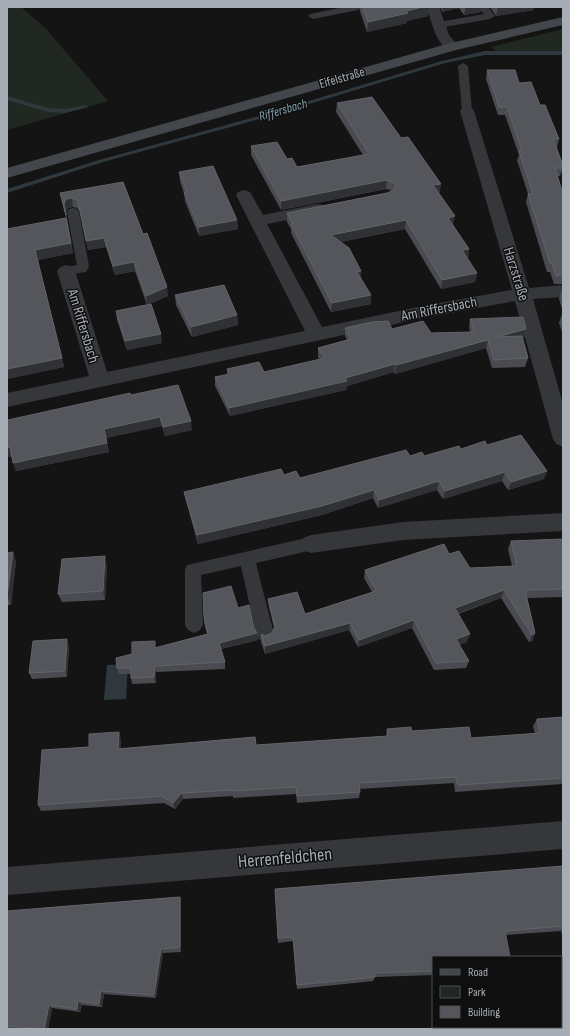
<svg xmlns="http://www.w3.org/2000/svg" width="570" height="1036" viewBox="0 0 570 1036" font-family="'Sofia Sans Condensed',sans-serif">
<rect width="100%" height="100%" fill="#141415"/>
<g fill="#202821">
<path d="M7,7H21L47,30L108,101L7,130Z"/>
<path d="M563,29V52L496,51L491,47Z"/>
</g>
<path fill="#2e383d" d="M128,664L126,699L104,700L107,665Z"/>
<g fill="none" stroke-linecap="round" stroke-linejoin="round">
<g fill="#2e383d" fill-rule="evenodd">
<path d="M485,51H563V55H485L445,63L263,118L103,162L7,193V189L99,160L259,116L442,61Z"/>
<path d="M7,96L48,108L65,109L86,105L89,107L65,113L48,112L7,100Z"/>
</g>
<g fill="#35373a" fill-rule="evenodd">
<path d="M344,7H363L358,10L313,19L308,16L310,14Z"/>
<path d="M478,7H488L495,16L490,19L439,28L434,25L439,22L484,14Z"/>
<path d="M463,63L468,66L472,111L467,114L462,111L458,66Z"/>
<path d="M73,208L77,209L79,212L89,266L86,272L66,275L61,274L60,271L61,268L77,265L67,212L69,209Z"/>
<path d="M311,537L317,539L319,544L317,549L256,563L274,634L271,639L265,642L259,639L256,634L241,566L201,575L203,625L200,630L194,633L188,630L185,625V570L187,565Z"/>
</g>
<g fill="#35373a" fill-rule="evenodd">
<path d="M427,7H439L449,35L459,47L457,50C438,55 431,20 427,7Z"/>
<path d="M467,107L472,108L474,111L529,288L563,285V297L533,299L563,404V447L556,444L553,439L515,301L423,318L7,407V393L89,376L57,271L60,267L66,265L72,267L75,271L107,372L305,331L236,195L238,192L244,190L250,192L263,215L317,204L323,205L325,209L323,213L267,224L322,327L423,306L512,290L460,111L462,108Z"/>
<path d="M563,513V531L403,540L311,553L303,550L300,544L303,538L311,535L403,522Z"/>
<path d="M563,821V849L7,895V867Z"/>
</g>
<path fill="#43464a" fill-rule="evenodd" d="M563,17V25L456,50L7,178V168L447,44Z"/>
</g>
<g fill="#4a4b50">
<path d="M360,7H429L428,16L407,21V23L367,32L360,11Z"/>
<path d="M440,7H481V12L464,15L459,8L442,12Z"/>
<path d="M490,7H534V10L496,16Z"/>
<path d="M487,70L519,83L540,105L559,139L557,148L562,163V165L563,168L560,176H557L563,194V284H554L550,272H547L526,202L528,194L517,160L519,155L505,115H498L486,79Z"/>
<path d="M337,103L401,138L440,192L438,193L453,225L469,249L468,258H467L477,273L475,282L441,289L405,229L341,242L361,278L371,304L331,312L291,233V229L287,222V213L387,193L393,191L386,189L281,210L251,155V146L287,159L297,167L363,155L336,112Z"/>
<path d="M179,172L237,220L238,229L199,236L185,201L184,193L180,181Z"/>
<path d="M123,182L143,234L168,296L147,305L135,271L115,275L106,247L88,250L80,211L77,208L73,207L68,208L66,212L73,253L38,260L64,367L7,379V229L66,218L60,193Z"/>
<path d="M561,290H563V312L559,299Z"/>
<path d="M175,295L237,315L238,325L192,337L176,305Z"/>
<path d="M116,311L162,343L127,350L117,320Z"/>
<path d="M562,314H563V335L559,323Z"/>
<path d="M470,319L526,329L524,338H522L528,358L525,367L492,368L486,348L395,374L394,372L347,386L346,390L230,416L215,386V377L227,375V369L264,372L320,360L318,357V348L347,340L345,336V328L392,329L431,333L470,332L469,327Z"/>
<path d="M131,395L192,430L165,436L162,426L106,438L109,452L16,471L12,456L7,457V416L8,420Z"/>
<path d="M487,445L547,471L544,479L508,490L502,481L443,499L437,490L378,508L373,498L322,515L198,544L186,501L184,492L284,475L300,478L410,456H424L461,449Z"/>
<path d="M563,539V597L527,598L535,633L532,641L529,642L501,598L458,614L467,642L459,645L469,661L466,668L434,670L412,628L358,647L349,630L265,654L261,642V634L265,636L272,633L274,628L269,607L268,599L305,614L372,592L364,578L365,570L449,554L470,568L512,566L508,549L511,541Z"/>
<path d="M7,553L16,561L11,605H7Z"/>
<path d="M107,565L105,600L62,602L58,594Z"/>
<path d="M204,617L254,628L257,633L258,640L221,649L225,662V669L156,672V683L132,684L131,678V674H119L117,668L157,647L207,634L204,623Z"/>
<path d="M69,646L67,677L32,679L29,673Z"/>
<path d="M563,717V784L455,792L454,783L359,789L360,792L359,798L297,803L296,794L233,798V796L183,799L175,809L164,803L41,811L38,805L89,747L121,739V748L256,745L386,736L387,729L471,738L535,734L533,726L537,719Z"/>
<path d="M563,866V938L561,931L506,935L433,957V975L375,977L373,981L297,989L293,941L278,943L275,889Z"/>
<path d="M180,897L181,902V952L163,953L156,998L104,994L102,1007L82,1005L80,1012L52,1008L48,1029H7V911Z"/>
</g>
<g fill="#303134">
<path d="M423,7H429L428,16L407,21V23L367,32L368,22L406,11Z"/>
<path d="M443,7H459V8L442,12Z"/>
<path d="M466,7H481V12L464,15Z"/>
<path d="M498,7H534V10L496,16Z"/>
<path d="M387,180L386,189L281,210V201Z"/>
<path d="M441,184L440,192L431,194L433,185Z"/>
<path d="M72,198L73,207L68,208L66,212L68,224L64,204L66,199Z"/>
<path d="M455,216L453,225L448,218Z"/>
<path d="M66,218L73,253L38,260L64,367L7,379V369L35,250Z"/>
<path d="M237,220L238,229L199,236V227Z"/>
<path d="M406,220L405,229L331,244V235Z"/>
<path d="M104,238L106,247L88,250L86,241Z"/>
<path d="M469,249L468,258L460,259L462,250Z"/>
<path d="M134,262L135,271L115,275L113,266Z"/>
<path d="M361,271V280L357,272Z"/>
<path d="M477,273L475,282L441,289L442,280Z"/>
<path d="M167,287L168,296L147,305L146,296Z"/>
<path d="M371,295V304L331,312L332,303Z"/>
<path d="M237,315L238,325L192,337L191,327Z"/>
<path d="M526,329L524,338L495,346L497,337Z"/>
<path d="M161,334L162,343L127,350L125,341Z"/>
<path d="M488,340L486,348L395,374L396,365Z"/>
<path d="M395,364L394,372L347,386L346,390L230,416L229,408L345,378Z"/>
<path d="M160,417L162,426L106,438L104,429Z"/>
<path d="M191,421L192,430L165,436L163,427Z"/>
<path d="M107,443L109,452L16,471L13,463Z"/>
<path d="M10,447L13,456L7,457V448Z"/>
<path d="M547,471L544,479L508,490L511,482Z"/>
<path d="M505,472L502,481L443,499L445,491Z"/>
<path d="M439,481L437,490L378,508L379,500Z"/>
<path d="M374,490L373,498L322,515L198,544L197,535Z"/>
<path d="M13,552L16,561L11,605L7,596Z"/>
<path d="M105,556L107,565L105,600L103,591Z"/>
<path d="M504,590L501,598L452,615L455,608Z"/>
<path d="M414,620L412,628L358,647L359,640Z"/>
<path d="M350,623L349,630L265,654V646Z"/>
<path d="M257,633L258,640L220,649L219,643Z"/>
<path d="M535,633L532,641L529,642L532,635Z"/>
<path d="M470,634L467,642L454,647L456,639Z"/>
<path d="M67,639L69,646L67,677L65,671Z"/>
<path d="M155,666L156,672V683L154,677Z"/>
<path d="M119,732L121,739V755L118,749Z"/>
<path d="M182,793L183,799L175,809L173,803Z"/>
<path d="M180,897L181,902V952L180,947Z"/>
<path d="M161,949L163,953L156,998L154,995Z"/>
<path d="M101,991L104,994L102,1007L99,1004Z"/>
<path d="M78,1001L82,1005L80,1012L77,1009Z"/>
<path d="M49,1005L52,1008L48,1029H45Z"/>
</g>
<g fill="#54565b" stroke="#616469">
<path d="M363,7H423L406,11L408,13L368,22Z"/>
<path d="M487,70H515L519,83L531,82L540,105H545L559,139H553L562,163H561L563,168H555L563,194V275L556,276L552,263H550L528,194H533L519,151H522L507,107H499Z"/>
<path d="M372,97L401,138L408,137L441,184L433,185L455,216L448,218L469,249L462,250L477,273L442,280L406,220L331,235L349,248L361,271L357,272L371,295L332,303L291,224H293L287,213L387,193L394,190L396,185L393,182L387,180L281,201L251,146L277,142L287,159L292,158L297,167L369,154L337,103Z"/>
<path d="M213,166L237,220L199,227L184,192H187L179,172Z"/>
<path d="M123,182L143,234L147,233L167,287L146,296L134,262L113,266L104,238L86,241L78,202L76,199L72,198L66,199L64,204L66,215L60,193Z"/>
<path d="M66,218L71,243L35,250L62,358L7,369V229Z"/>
<path d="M224,285L237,315L191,327L175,295Z"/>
<path d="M151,304L161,334L125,341L116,311Z"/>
<path d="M523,317L526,329L497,337L522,336L528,358L494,360L488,340L396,365L395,364L345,378L347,381L229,408L215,377L229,374L227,369L259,362L264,372L325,358L318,348L351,339L345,328L372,322L388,321L392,329L423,321L431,333L474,332L470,319Z"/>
<path d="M178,385L191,421L163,427L160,417L104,429L107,443L13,463L10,447L7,448V417L8,420L130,393L131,395Z"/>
<path d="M521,435L547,471L511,482L505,472L445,491L439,481L379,500L374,490L322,506L197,535L184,492L281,469L284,475L296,471L300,478L406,450L410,456L422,452L424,456L459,446L461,449L485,441L487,445Z"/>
<path d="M563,539V589L525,590L535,633L532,635L504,590L455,608L470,634L456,639L469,661L436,663L414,620L359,640L350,623L265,646L261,634L265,636L272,633L275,626L268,599L297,592L305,614L376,591L365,570L444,544L449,554L459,551L470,568L517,566L511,541Z"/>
<path d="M13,552L7,596V553Z"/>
<path d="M105,556L103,591L58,594L62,559Z"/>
<path d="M231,586L238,608L249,605L254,628L257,633L219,643L225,662L155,666L154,677L131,678V668H117L116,658L132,654V642L155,641V648L208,634L204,617L203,593Z"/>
<path d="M67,639L65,671L29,673L33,641Z"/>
<path d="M563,717V778L458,785L456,777L359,783L360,792L297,796L296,787L232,791V790L182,793L173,803L162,796L38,805L42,750L89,747V734L119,732L118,749L255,737L256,745L388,736L387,729L411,727L412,731L469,727L471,738L540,733L537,719Z"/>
<path d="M563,866V926L505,931L510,957H433V971L374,973L375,977L297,985L293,937L278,938L275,889Z"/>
<path d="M180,897V947L161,949L154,995L101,991L99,1004L78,1001L77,1009L49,1005L44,1029L7,1026V911Z"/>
</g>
<g text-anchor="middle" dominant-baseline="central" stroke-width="3" stroke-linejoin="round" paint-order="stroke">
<g font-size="13" fill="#a7adb5" stroke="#0f0f10">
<text transform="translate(342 78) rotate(-16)">Eifelstraße</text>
</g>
<g font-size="13" font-style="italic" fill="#809fad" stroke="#0f0f10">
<text transform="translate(283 110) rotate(-16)">Riffersbach</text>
</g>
<g font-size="15" fill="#a7adb5" stroke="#0f0f10">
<text transform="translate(516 274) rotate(73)">Harzstraße</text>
<text transform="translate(439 309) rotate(-11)">Am Riffersbach</text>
<text transform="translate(83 326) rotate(73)">Am Riffersbach</text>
</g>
<g font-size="18" fill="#a7adb5" stroke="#0f0f10">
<text transform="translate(285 858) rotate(-5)">Herrenfeldchen</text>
</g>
</g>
<rect width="570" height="1036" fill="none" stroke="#a7adb5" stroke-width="16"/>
<rect x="432" y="956" width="130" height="72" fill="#0f0f10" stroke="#4c4e52"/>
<rect x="440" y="969" width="20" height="6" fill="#43464a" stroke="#4c4e52"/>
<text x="468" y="976" font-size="12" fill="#a7adb5">Road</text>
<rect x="440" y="986" width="20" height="12" fill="#202821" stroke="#4c4e52"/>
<text x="468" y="996" font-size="12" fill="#a7adb5">Park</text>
<rect x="440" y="1006" width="20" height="12" fill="#54565b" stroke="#4c4e52"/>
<text x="468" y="1016" font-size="12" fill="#a7adb5">Building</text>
</svg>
